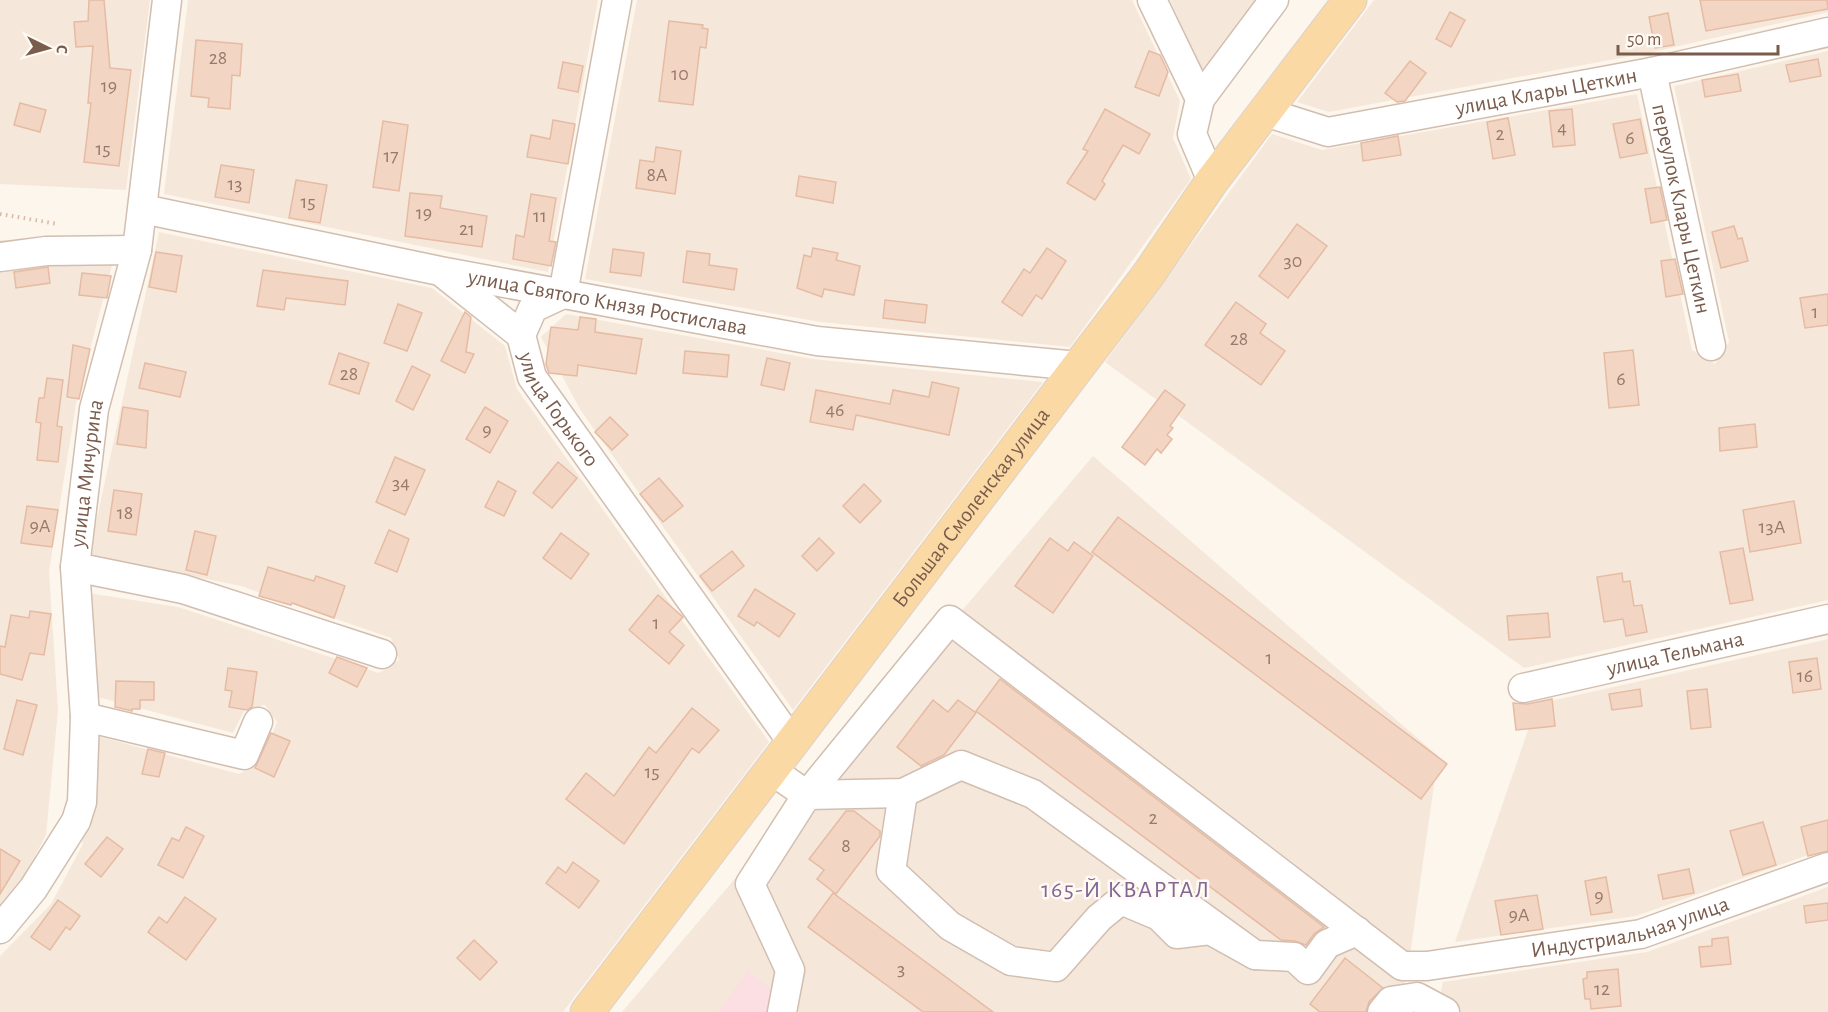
<svg xmlns="http://www.w3.org/2000/svg" width="1828" height="1012" viewBox="0 0 1828 1012" font-family="'Alegreya Sans',sans-serif">
<rect width="100%" height="100%" fill="#fdf6ec"/>
<g fill="#f5e8da">
<path d="M0,0H150L126,190L0,184Z"/>
<path d="M188,0H598L548,272L164,194Z"/>
<path d="M637,0H1132L1180,101L1173,138L1191,179L1070,347L820,322L585,279Z"/>
<path d="M1170,0H1257L1203,75Z"/>
<path d="M1374,0H1828V12L1648,53L1329,112L1297,102Z"/>
<path d="M1828,51V600L1524,668L1105,362L1272,134L1322,150L1637,94L1692,350L1715,364L1729,342L1674,86Z"/>
<path d="M159,232L432,288L505,346L517,389L769,742L563,1012H0V956L51,904L82,846L93,735L239,774L261,763L277,722L265,705L245,709L233,733L94,696L88,593L178,607L379,673L399,660L391,638L241,586L89,555Z"/>
<path d="M0,240L114,257L76,404L49,571L58,710L46,835L20,884L0,905Z"/>
<path d="M566,314L813,359L1043,382L793,710L581,411L541,337Z"/>
<path d="M1093,456L1438,756L1409,962L1398,1012H622Z"/>
<path d="M1828,639V848L1636,916L1455,942L1537,704Z"/>
<path d="M1828,887V1012H1436L1443,982L1647,952Z"/>
</g>
<path fill="#fbdfe3" d="M748,971L782,997L770,1012H717Z"/>
<g fill="#f3d5c3" stroke="#e6bba3" stroke-width="1.5">
<path d="M89,0H104L110,68L131,70L119,166L84,162L91,103H88L93,46L76,47L74,22L88,21Z"/>
<path d="M1700,0H1827L1828,9L1706,31Z"/>
<path d="M1450,12L1465,20L1451,47L1436,39Z"/>
<path d="M1668,13L1674,45L1655,48L1649,17Z"/>
<path d="M669,21L703,25L702,28L708,29L706,48L700,47L693,105L659,101Z"/>
<path d="M196,40L242,44L240,76L232,75L230,109L208,107L209,98L191,96Z"/>
<path d="M1149,51L1160,55L1168,72L1159,96L1135,87Z"/>
<path d="M1818,59L1821,76L1790,82L1786,65Z"/>
<path d="M1410,61L1426,73L1405,101L1397,102L1385,93Z"/>
<path d="M563,62L583,66L578,92L558,88Z"/>
<path d="M1738,74L1741,91L1705,97L1702,80Z"/>
<path d="M20,103L46,110L40,132L14,125Z"/>
<path d="M1105,109L1150,134L1139,154L1123,145L1102,181L1105,184L1095,200L1067,183L1088,151L1083,149Z"/>
<path d="M1572,109L1575,145L1553,147L1549,111Z"/>
<path d="M1508,118L1515,155L1493,159L1487,122Z"/>
<path d="M1640,119L1647,153L1620,158L1613,124Z"/>
<path d="M553,120L575,124L568,164L527,157L531,135L550,139Z"/>
<path d="M383,121L408,125L399,191L373,187Z"/>
<path d="M1398,136L1401,155L1363,161L1361,143Z"/>
<path d="M656,147L681,151L675,194L636,188L640,160L654,162Z"/>
<path d="M221,165L254,170L249,203L215,197Z"/>
<path d="M799,176L836,182L833,203L796,196Z"/>
<path d="M296,180L327,185L320,223L289,218Z"/>
<path d="M1660,187L1667,220L1651,223L1645,189Z"/>
<path d="M410,193L442,196L440,208L487,216L482,247L405,236Z"/>
<path d="M531,194L556,198L549,241L556,242L551,266L513,259L516,235L524,237Z"/>
<path d="M1297,224L1327,246L1288,298L1259,276Z"/>
<path d="M1734,226L1738,239L1742,238L1748,261L1721,268L1712,232Z"/>
<path d="M813,248L838,253L836,260L860,266L854,295L824,289L822,297L797,288L804,255L811,257Z"/>
<path d="M1047,248L1066,261L1042,299L1036,295L1022,316L1002,302L1024,269L1030,273Z"/>
<path d="M613,249L644,253L641,276L610,272Z"/>
<path d="M687,251L710,254L709,265L737,269L734,290L683,282Z"/>
<path d="M156,252L182,256L176,292L149,287Z"/>
<path d="M1675,259L1683,294L1666,297L1661,261Z"/>
<path d="M48,267L50,283L16,288L14,272Z"/>
<path d="M263,270L348,281L345,305L286,298L284,310L257,306Z"/>
<path d="M82,273L111,276L107,298L79,295Z"/>
<path d="M1828,294V325L1805,328L1800,298Z"/>
<path d="M885,300L927,305L925,323L883,318Z"/>
<path d="M1236,302L1266,324L1260,333L1285,351L1261,385L1205,345Z"/>
<path d="M398,304L422,313L407,351L384,343Z"/>
<path d="M465,312L471,317L466,352L474,354L465,373L441,361Z"/>
<path d="M580,317L596,319L595,332L642,339L636,374L578,365L577,376L549,373L546,364L551,327L578,330Z"/>
<path d="M73,345L90,349L79,399L67,397Z"/>
<path d="M1633,350L1639,405L1609,408L1604,353Z"/>
<path d="M685,351L729,355L727,377L683,373Z"/>
<path d="M339,353L369,363L359,394L329,384Z"/>
<path d="M767,358L790,363L784,390L761,385Z"/>
<path d="M145,363L186,372L180,397L139,388Z"/>
<path d="M412,366L430,375L413,410L396,401Z"/>
<path d="M47,378L63,380L57,426L62,427L58,462L37,460L41,423L36,422L39,398H44Z"/>
<path d="M932,382L959,388L949,435L856,415L853,430L810,422L816,390L890,404L893,390L929,397Z"/>
<path d="M1165,390L1185,405L1170,426L1173,428L1167,435L1172,439L1161,453L1157,449L1145,465L1122,447Z"/>
<path d="M123,407L148,411L146,448L117,444Z"/>
<path d="M485,407L508,421L490,453L466,439Z"/>
<path d="M610,417L628,435L612,450L595,432Z"/>
<path d="M1755,424L1757,447L1720,451L1719,428Z"/>
<path d="M395,457L425,470L405,515L376,502Z"/>
<path d="M558,462L577,478L552,508L533,493Z"/>
<path d="M659,478L683,506L663,522L640,494Z"/>
<path d="M498,481L516,491L504,516L485,507Z"/>
<path d="M864,484L881,501L860,523L843,506Z"/>
<path d="M114,490L142,494L136,535L108,531Z"/>
<path d="M1794,501L1801,543L1750,552L1743,510Z"/>
<path d="M27,506L58,510L52,547L21,543Z"/>
<path d="M1118,517L1447,764L1421,799L1092,552Z"/>
<path d="M389,530L409,539L397,572L375,563Z"/>
<path d="M195,531L216,536L207,575L186,570Z"/>
<path d="M561,533L589,554L571,579L543,558Z"/>
<path d="M819,538L834,553L817,571L802,556Z"/>
<path d="M1050,538L1068,551L1074,542L1093,556L1053,613L1015,586Z"/>
<path d="M1743,548L1753,600L1730,604L1720,552Z"/>
<path d="M732,551L744,566L712,591L700,576Z"/>
<path d="M268,567L314,581L316,576L345,586L334,618L292,603L291,605L259,596Z"/>
<path d="M1622,573L1623,582L1630,581L1634,606L1642,605L1647,632L1626,636L1623,619L1604,622L1597,577Z"/>
<path d="M755,589L795,614L779,637L757,622L754,626L738,616Z"/>
<path d="M658,595L683,617L669,632L684,645L669,664L629,630Z"/>
<path d="M30,611L51,614L44,655L30,653L22,680L0,674V646L5,647L11,615L29,618Z"/>
<path d="M1548,613L1550,637L1509,640L1507,616Z"/>
<path d="M337,657L367,668L357,687L329,673Z"/>
<path d="M1817,658L1821,689L1793,693L1789,662Z"/>
<path d="M228,668L257,672L252,707L247,710L229,707L232,691L225,690Z"/>
<path d="M1000,679L1324,927L1314,934L1306,945L1295,941L1281,940L976,711Z"/>
<path d="M116,681L154,682V700H140V709H132V711L115,707Z"/>
<path d="M1640,689L1642,706L1612,710L1609,694Z"/>
<path d="M1707,689L1711,727L1691,729L1687,691Z"/>
<path d="M1552,699L1555,726L1516,730L1513,703L1527,704Z"/>
<path d="M17,700L37,705L23,755L4,749Z"/>
<path d="M933,700L948,712L958,700L976,713L944,755L921,766L897,747Z"/>
<path d="M692,708L719,730L699,753L692,748L624,844L566,799L586,773L614,796L649,747L656,753Z"/>
<path d="M271,733L290,741L274,777L255,768Z"/>
<path d="M148,749L165,753L159,777L142,774Z"/>
<path d="M846,811H854L880,831V836L836,894L817,879L824,870L809,859Z"/>
<path d="M1828,820V851L1808,856L1801,827Z"/>
<path d="M1763,822L1776,865L1743,875L1730,831Z"/>
<path d="M186,827L204,836L183,878L158,865L172,838L179,841Z"/>
<path d="M107,837L123,849L101,877L85,864Z"/>
<path d="M0,849L20,861L0,894Z"/>
<path d="M573,862L599,881L579,908L546,883L558,867L566,873Z"/>
<path d="M1689,869L1694,893L1663,899L1658,875Z"/>
<path d="M1606,877L1612,912L1591,915L1585,881Z"/>
<path d="M833,893L993,1012H923L808,927Z"/>
<path d="M1537,895L1543,929L1501,935L1495,901Z"/>
<path d="M185,897L216,919L186,960L148,932L159,917L167,923Z"/>
<path d="M58,900L80,916L70,930L66,927L50,950L31,937Z"/>
<path d="M1828,903V920L1806,923L1804,906Z"/>
<path d="M1728,937L1731,964L1701,967L1699,947L1712,946V939Z"/>
<path d="M474,940L497,962L480,980L457,958Z"/>
<path d="M1345,958L1383,988L1369,1002L1366,1012H1320L1310,1004Z"/>
<path d="M1618,969L1621,1006L1591,1009L1590,999H1585L1583,979L1587,978V972Z"/>
</g>
<g fill="none" stroke-linecap="round" stroke-linejoin="round">
<defs>
<g id="minor">
<path id="s1" d="M617,0L563,294L533,308L521,335L532,377L792,742"/>
<path d="M1152,0L1200,99L1192,134L1212,181"/>
<path id="s2" d="M1652,72L1711,346"/>
<path d="M1200,99L1274,0"/>
<path id="s3" d="M1265,112L1328,132L1652,72L1828,32"/>
<path id="s4" d="M143,209L440,271L817,341L1078,366"/>
<path d="M0,257L46,251L137,250"/>
<path d="M444,274L521,335"/>
<path d="M75,567L183,589L382,654"/>
<path id="s5" d="M1523,688L1828,619"/>
<path d="M85,717L244,755L258,722"/>
<path id="s6" d="M771,770L807,795L950,620L1402,966H1427L1641,934L1828,867"/>
<path d="M903,793L891,871L950,926L1011,961L1056,967L1099,918L1121,900L1159,916L1177,934L1210,930L1255,955L1294,957L1308,970L1327,944L1357,931"/>
<path id="s7" d="M0,929L33,889L76,821L82,802L85,717L75,567L94,409L137,250L167,0"/>
<path d="M782,1012L790,970L750,884L807,795L903,793L961,765L1033,794L1255,955"/>
<path d="M1382,1012L1391,1001L1417,997L1445,1012"/>
</g>
<g id="major">
<path id="s8" d="M587,1012L1148,275L1212,181L1350,0"/>
</g>
</defs>
<use href="#minor" stroke="#d1beb0" stroke-width="31"/>
<use href="#major" stroke="#dad1cd" stroke-width="35"/>
<path stroke="#d9b8a5" stroke-width="4" stroke-dasharray="1.5 4.5" stroke-linecap="butt" d="M0,214L58,224"/>
<use href="#minor" stroke="#fff" stroke-width="28"/>
<use href="#major" stroke="#fbd9a5" stroke-width="33"/>
</g>
<g text-anchor="middle" dominant-baseline="central" stroke-width="5" stroke-linejoin="round" paint-order="stroke">
<g font-size="20" fill="#987a6a">
<text x="218" y="58">28</text>
<text x="680" y="74">10</text>
<text x="109" y="86">19</text>
<text x="1562" y="128">4</text>
<text x="1500" y="134">2</text>
<text x="1630" y="138">6</text>
<text x="103" y="149">15</text>
<text x="391" y="156">17</text>
<text x="657" y="175">8А</text>
<text x="235" y="184">13</text>
<text x="308" y="202">15</text>
<text x="424" y="213">19</text>
<text x="540" y="216">11</text>
<text x="467" y="229">21</text>
<text x="1293" y="261">30</text>
<text x="1815" y="312">1</text>
<text x="1239" y="339">28</text>
<text x="349" y="374">28</text>
<text x="1621" y="379">6</text>
<text x="835" y="410">46</text>
<text x="487" y="430">9</text>
<text x="401" y="483">34</text>
<text x="125" y="513">18</text>
<text x="40" y="526">9А</text>
<text x="1772" y="527">13А</text>
<text x="656" y="623">1</text>
<text x="1269" y="658">1</text>
<text x="1805" y="676">16</text>
<text x="652" y="772">15</text>
<text x="1153" y="818">2</text>
<text x="846" y="846">8</text>
<text x="1599" y="896">9</text>
<text x="1519" y="915">9А</text>
<text x="901" y="969">3</text>
<text x="1602" y="989">12</text>
</g>
<g font-size="22" fill="#7a5c4d" stroke="#fffaf3">
<text stroke="none"><textPath href="#s3" startOffset="288">улица Клары Цеткин</textPath></text>
<text stroke="none"><textPath href="#s2" startOffset="140">переулок Клары Цеткин</textPath></text>
<text stroke="none"><textPath href="#s4" startOffset="474">улица Святого Князя Ростислава</textPath></text>
<text stroke="none"><textPath href="#s1" startOffset="446">улица Горького</textPath></text>
<text stroke="none"><textPath href="#s7" startOffset="482">улица Мичурина</textPath></text>
<text stroke="none"><textPath href="#s8" startOffset="634">Большая Смоленская улица</textPath></text>
<text stroke="none"><textPath href="#s5" startOffset="156">улица Тельмана</textPath></text>
<text stroke="none"><textPath href="#s6" startOffset="1071">Индустриальная улица</textPath></text>
</g>
<g font-size="24" letter-spacing="1.5" fill="#846695" stroke="#fffaf3">
<text x="1126" y="890">165-Й КВАРТАЛ</text>
</g>
</g>
<g transform="translate(48 48) rotate(95)" stroke="#fffaf3" stroke-width="4.5" paint-order="stroke">
<path d="M0-4.5L10 22L0 15L-10 22Z" fill="#7a5c4d"/>
<text y="-9" font-size="16" font-weight="bold" text-anchor="middle" fill="#7a5c4d">С</text>
</g>
<path d="M1618 45v9h160v-9" fill="none" stroke="#7a5c4d" stroke-width="3"/>
<text x="1627" y="45" font-size="18" fill="#7a5c4d" stroke="#fffaf3" stroke-width="4.5" paint-order="stroke">50 m</text>
</svg>
